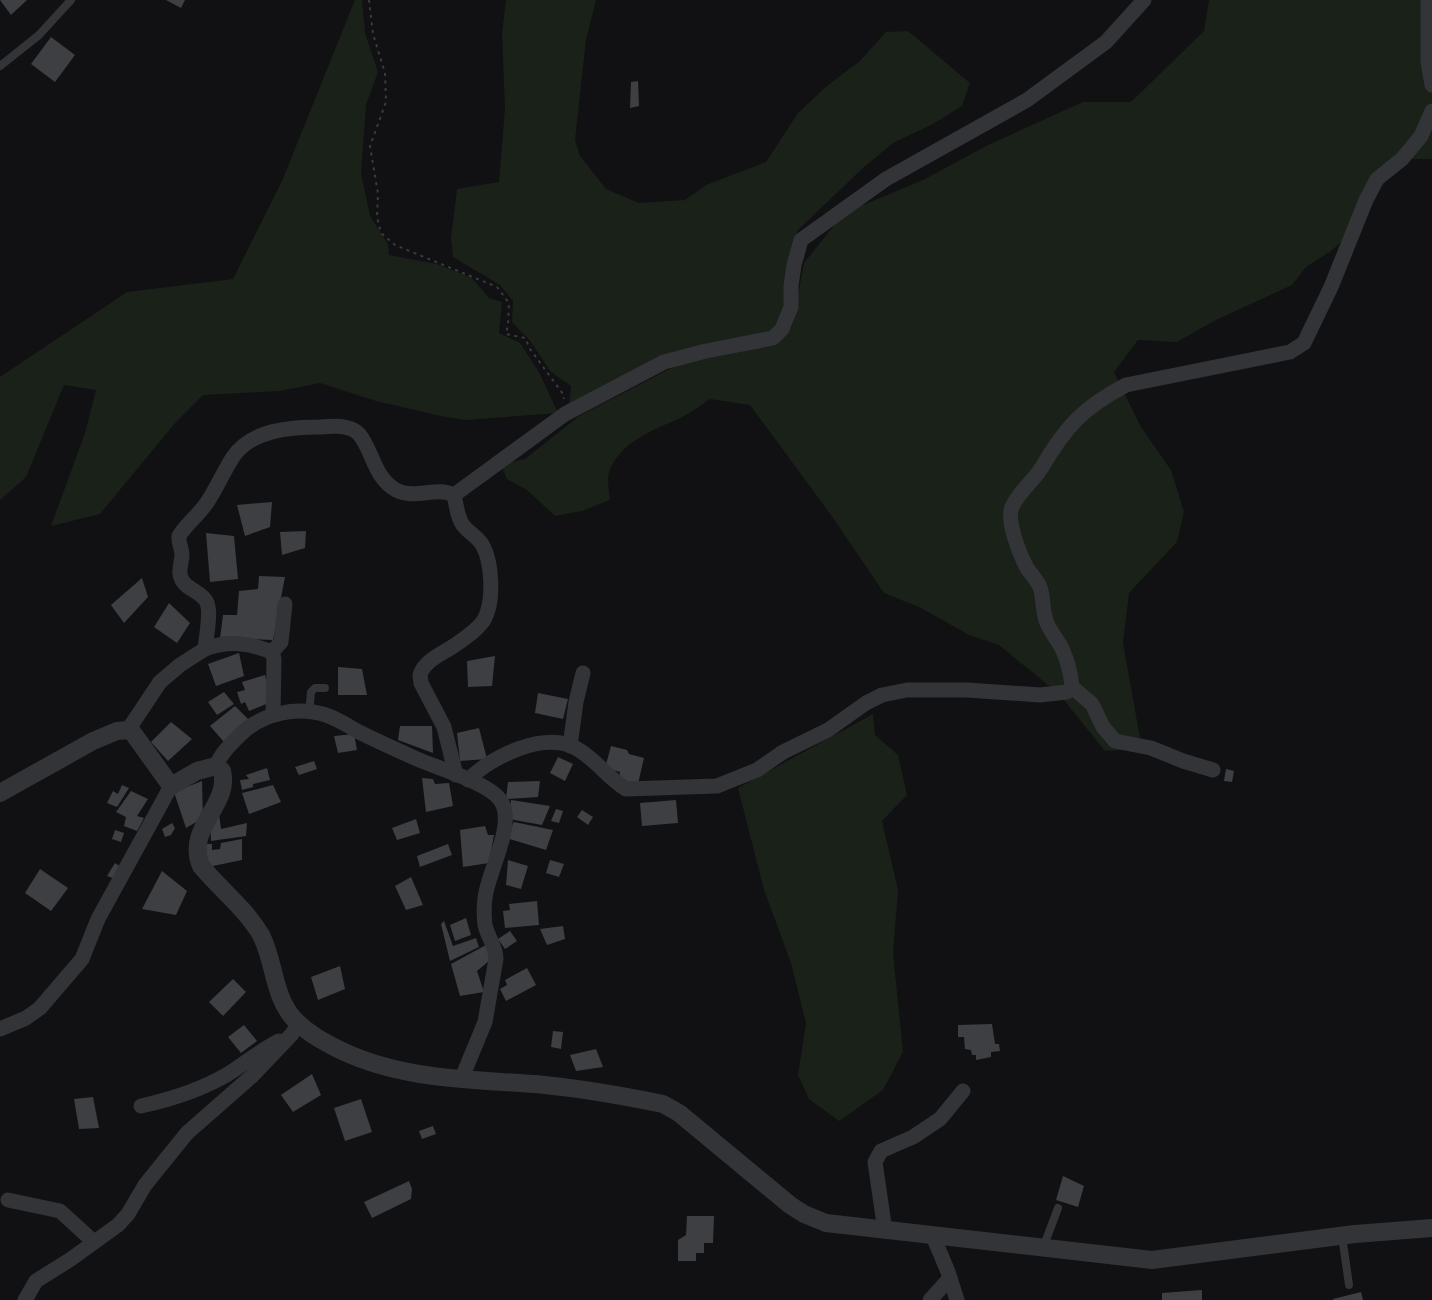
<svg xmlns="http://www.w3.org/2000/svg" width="1432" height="1300" viewBox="0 0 1432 1300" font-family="Rubik,sans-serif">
<rect width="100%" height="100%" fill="#111113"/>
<g fill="#192119">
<path d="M355,0H362L365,33L378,72L366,105L361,173L370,216L388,244L389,255L437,264L472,278L489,298L502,302L499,333L520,343L539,372L558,413L466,420L445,417L376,401L320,383L280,391L203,395L176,422L100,514L51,526L85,433L96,390L64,385L26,477L0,500V377L127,292L233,279L282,181Z"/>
<path d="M506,0H596L586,40L575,140L580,156L606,189L639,203L685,200L706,185L766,162L798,113L828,85L860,61L886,32L908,31L970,83L962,106L933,124L893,143L864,167L798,230L787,264L783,315L773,334L709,349L569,406L571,386L550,371L531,342L512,322L513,301L500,285L453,257L451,238L457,189L499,182L505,108L502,34Z"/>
<path d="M1209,0H1432V159H1402L1378,179L1353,232L1331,251L1306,267L1292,285L1216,320L1177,342L1138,340L1114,372L1141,427L1171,470L1184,512L1177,542L1129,593L1123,643L1142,749L1105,751L1059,694L999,645L969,635L919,607L884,593L831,515L750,405L710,399C701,405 692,412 682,417C655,430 621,440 609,472C607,480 609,492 610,500L582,511L555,516L527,490L507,479L502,468L508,463L525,459L579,416L681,363L779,340L792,326L804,263L844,213L923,180L988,145L1083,102H1131L1204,31Z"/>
<path d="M873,714L875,735L898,755L907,795L882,821L898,890L893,953L903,1052L883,1090L839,1121L809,1099L798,1075L806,1023L791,963L764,890L738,788Z"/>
</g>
<g fill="#3d3f43">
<path d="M0,0H27L11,15Z"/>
<path d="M166,0H185L181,8Z"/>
<path d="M51,37L75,55L55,82L31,64Z"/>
<path d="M638,81L639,106L630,108L631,82Z"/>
<path d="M272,502L270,527L245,536L237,505Z"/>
<path d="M306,531L305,548L282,555L280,532Z"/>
<path d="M206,533L234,536L238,579L210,582Z"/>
<path d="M259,576L285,577L273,640L220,638L223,615H237L239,591L258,589Z"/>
<path d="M142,578L148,597L124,623L111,605Z"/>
<path d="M169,603L190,623L177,643L154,627Z"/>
<path d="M239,653L244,676L216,686L208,664Z"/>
<path d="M495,656L492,686L468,687L467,661Z"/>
<path d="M338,667L362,669L367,695H338Z"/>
<path d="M265,675L271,702L249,711L245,702L241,704L237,692L245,690L242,682Z"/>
<path d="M224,692L234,704L217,715L208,702Z"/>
<path d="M538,693L568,699L563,719L535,713Z"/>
<path d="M235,706L250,721L224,742L210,726Z"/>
<path d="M171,722L192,739L168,761L151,742Z"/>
<path d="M400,726H432L433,753L398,740Z"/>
<path d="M479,728L487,759L460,761L457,733Z"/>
<path d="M354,734L357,750L338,753L334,736Z"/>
<path d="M611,746L627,750L629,754L644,758L638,784L618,782L620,772L605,768Z"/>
<path d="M558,757L573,764L565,781L550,773Z"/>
<path d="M314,761L317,769L299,775L295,767Z"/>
<path d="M267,768L270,780L253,784V787L242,790L240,780L249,779L246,775Z"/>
<path d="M1226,769L1234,771L1232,782L1224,781Z"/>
<path d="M422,778L433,779L435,784L449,783L453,806L426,812Z"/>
<path d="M202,781L203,818L186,828L174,792Z"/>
<path d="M540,781L538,797L506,799L508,782Z"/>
<path d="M122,785L129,788L117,807L107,803L113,791L118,794Z"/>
<path d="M273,785L281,802L249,814L242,793Z"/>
<path d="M131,791L148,799L137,816L144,818L137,831L124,826L126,817L116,812Z"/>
<path d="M511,800L550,806L542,825L509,819Z"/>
<path d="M676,800L678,823L642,826L640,803Z"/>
<path d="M556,809L563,811L559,823L551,821Z"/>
<path d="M582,810L593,817L588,825L577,817Z"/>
<path d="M219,814L221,829L247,823L246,836L211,841L210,818Z"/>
<path d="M416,819L420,833L397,840L392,828Z"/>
<path d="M514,822L553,830L546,850L506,838Z"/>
<path d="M172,823L175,828L171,835L165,837L162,829Z"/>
<path d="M485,826L488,835H494L489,863L463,867L460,830Z"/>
<path d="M115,830L124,833L121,842L112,839Z"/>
<path d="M242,839V860L208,867L204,844H212V850L220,849L221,843Z"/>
<path d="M448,844L452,855L420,867L417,856Z"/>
<path d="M508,860L528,866L521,889L506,885Z"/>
<path d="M550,860L564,864L559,877L546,873Z"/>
<path d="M115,863L121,867L116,879L107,876Z"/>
<path d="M40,869L68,888L51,911L25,893Z"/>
<path d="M162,871L187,891L176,915L142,909Z"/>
<path d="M411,877L423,905L406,910L395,886Z"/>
<path d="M537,901L539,925L505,928L503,911L510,910L509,904Z"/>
<path d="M466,918L471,935L455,941L450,925Z"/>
<path d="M444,921L453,946L476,938L479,947L450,961L441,924Z"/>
<path d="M563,926L565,939L547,945L540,929Z"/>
<path d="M510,931L517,941L505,949L498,939Z"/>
<path d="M486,945L490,960L477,971L484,992L460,996L451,964Z"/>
<path d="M340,966L345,989L318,1000L311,977Z"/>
<path d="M527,968L536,985L506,1001L500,989L507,985L505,980Z"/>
<path d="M233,979L246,992L223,1016L209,1002Z"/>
<path d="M992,1024L995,1044H999L1000,1051L991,1052V1057L976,1060V1055H972L971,1050L965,1049L964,1037H958V1025Z"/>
<path d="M244,1025L257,1041L241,1053L228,1037Z"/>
<path d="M553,1031L563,1032L561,1049L551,1047Z"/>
<path d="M596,1049L603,1067L576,1071L570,1055Z"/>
<path d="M312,1074L321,1095L293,1112L281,1095Z"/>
<path d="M93,1097L99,1128L79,1129L74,1099Z"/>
<path d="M361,1099L372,1132L345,1141L334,1108Z"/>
<path d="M433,1126L436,1134L422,1139L419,1131Z"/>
<path d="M1063,1176L1084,1186L1078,1207L1056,1200Z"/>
<path d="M409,1181L412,1189L411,1199L372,1218L364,1202Z"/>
<path d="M687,1216H714L713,1243H704V1253H696V1261H678V1240L686,1235Z"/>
<path d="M1202,1290V1300H1162V1293Z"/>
<path d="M1361,1292L1363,1300H1333V1299Z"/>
</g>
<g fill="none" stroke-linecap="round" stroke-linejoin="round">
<path stroke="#383b3f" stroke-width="2" stroke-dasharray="3 4.5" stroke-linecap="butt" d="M369,0L373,34L385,73L386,102L370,146L378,194L377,217L381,233L395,245L497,287L509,303L508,324L506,334L525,338L530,349L563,394L564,399"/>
<g stroke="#323438" stroke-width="8">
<path d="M0,66L39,35L71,0"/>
<path d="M309,713L311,692L315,688H325"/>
<path d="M1342,1236L1349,1285"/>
<path d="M1043,1248L1058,1208"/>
</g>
<g stroke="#323438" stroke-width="15">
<path d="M1428,0V62L1432,85"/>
<path d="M454,495C456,503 457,514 461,522C466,532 477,535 483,546C492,563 494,600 485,618C480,628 466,637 458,643C445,653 425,659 420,675L421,683L444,727L456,775"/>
<path d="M205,649C229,640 249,643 272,652L274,659L273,715"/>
<path d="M272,652L281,642L285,604"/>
<path d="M1072,687L1092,704L1103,727L1115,741L1151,748L1183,761L1213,770"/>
<path d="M128,730L160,682L180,665L205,649C206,637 212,610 206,601C200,590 182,589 180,574C179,568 182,561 182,555C182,547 178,544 179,536C187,523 200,514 208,501C217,487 224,471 233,457C251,430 290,427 320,427C331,426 350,424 359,434C373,451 374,478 396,490C415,500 436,486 454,495L565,414L664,362L706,351L773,338L782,329L791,307V286L794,265L801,240L886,179L1027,100L1106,42L1144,0"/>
<path d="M570,746L576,702L583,673"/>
<path d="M216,766C221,753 231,744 241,734C263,713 297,706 326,715C338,719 348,726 359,732C377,741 397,750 417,759C437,768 490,783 501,801C516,825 488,871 485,898C484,906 484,917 485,925C488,938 496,946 496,959L485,1022L461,1080"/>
<path d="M468,780C492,756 547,729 579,750C597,761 608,778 626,789L717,786L757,770L783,752L828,730L866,703L882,695L907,690H967L1040,695L1067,692L1072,687C1071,675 1068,662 1063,651C1059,641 1051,633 1047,623C1042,612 1044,598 1040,587C1037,580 1031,574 1027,568C1020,555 1006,521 1012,507C1018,492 1034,481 1042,467C1066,426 1084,407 1126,385L1290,352L1304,343L1331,287L1366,200L1377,179L1402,159L1421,136L1432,111"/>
<path d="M0,1029L26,1018L40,1008L82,959L98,919L171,786"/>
<path d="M141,1106C173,1099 201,1090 228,1074C245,1063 261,1050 279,1041"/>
<path d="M8,1200L60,1211L94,1242"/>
<path d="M885,1231L875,1162L881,1151L913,1137L940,1119L963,1091"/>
<path d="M933,1236L948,1272L957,1300"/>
<path d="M25,1300L36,1281L71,1259L118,1225L128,1214L145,1185L187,1133L252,1076L292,1034L299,1023"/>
<path d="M930,1300L950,1278"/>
</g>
<path stroke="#323438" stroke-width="18" d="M0,793L93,741L117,731L128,730L133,733L171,786L197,771L216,766L222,771C231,805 185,827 201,866C221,890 245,908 261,935C275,962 273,996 294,1019C307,1033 324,1042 340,1050C404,1081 475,1079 545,1085C584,1089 624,1096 663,1104L679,1113L790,1205L804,1214L826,1223L1152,1260L1355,1234L1432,1228"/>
</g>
</svg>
